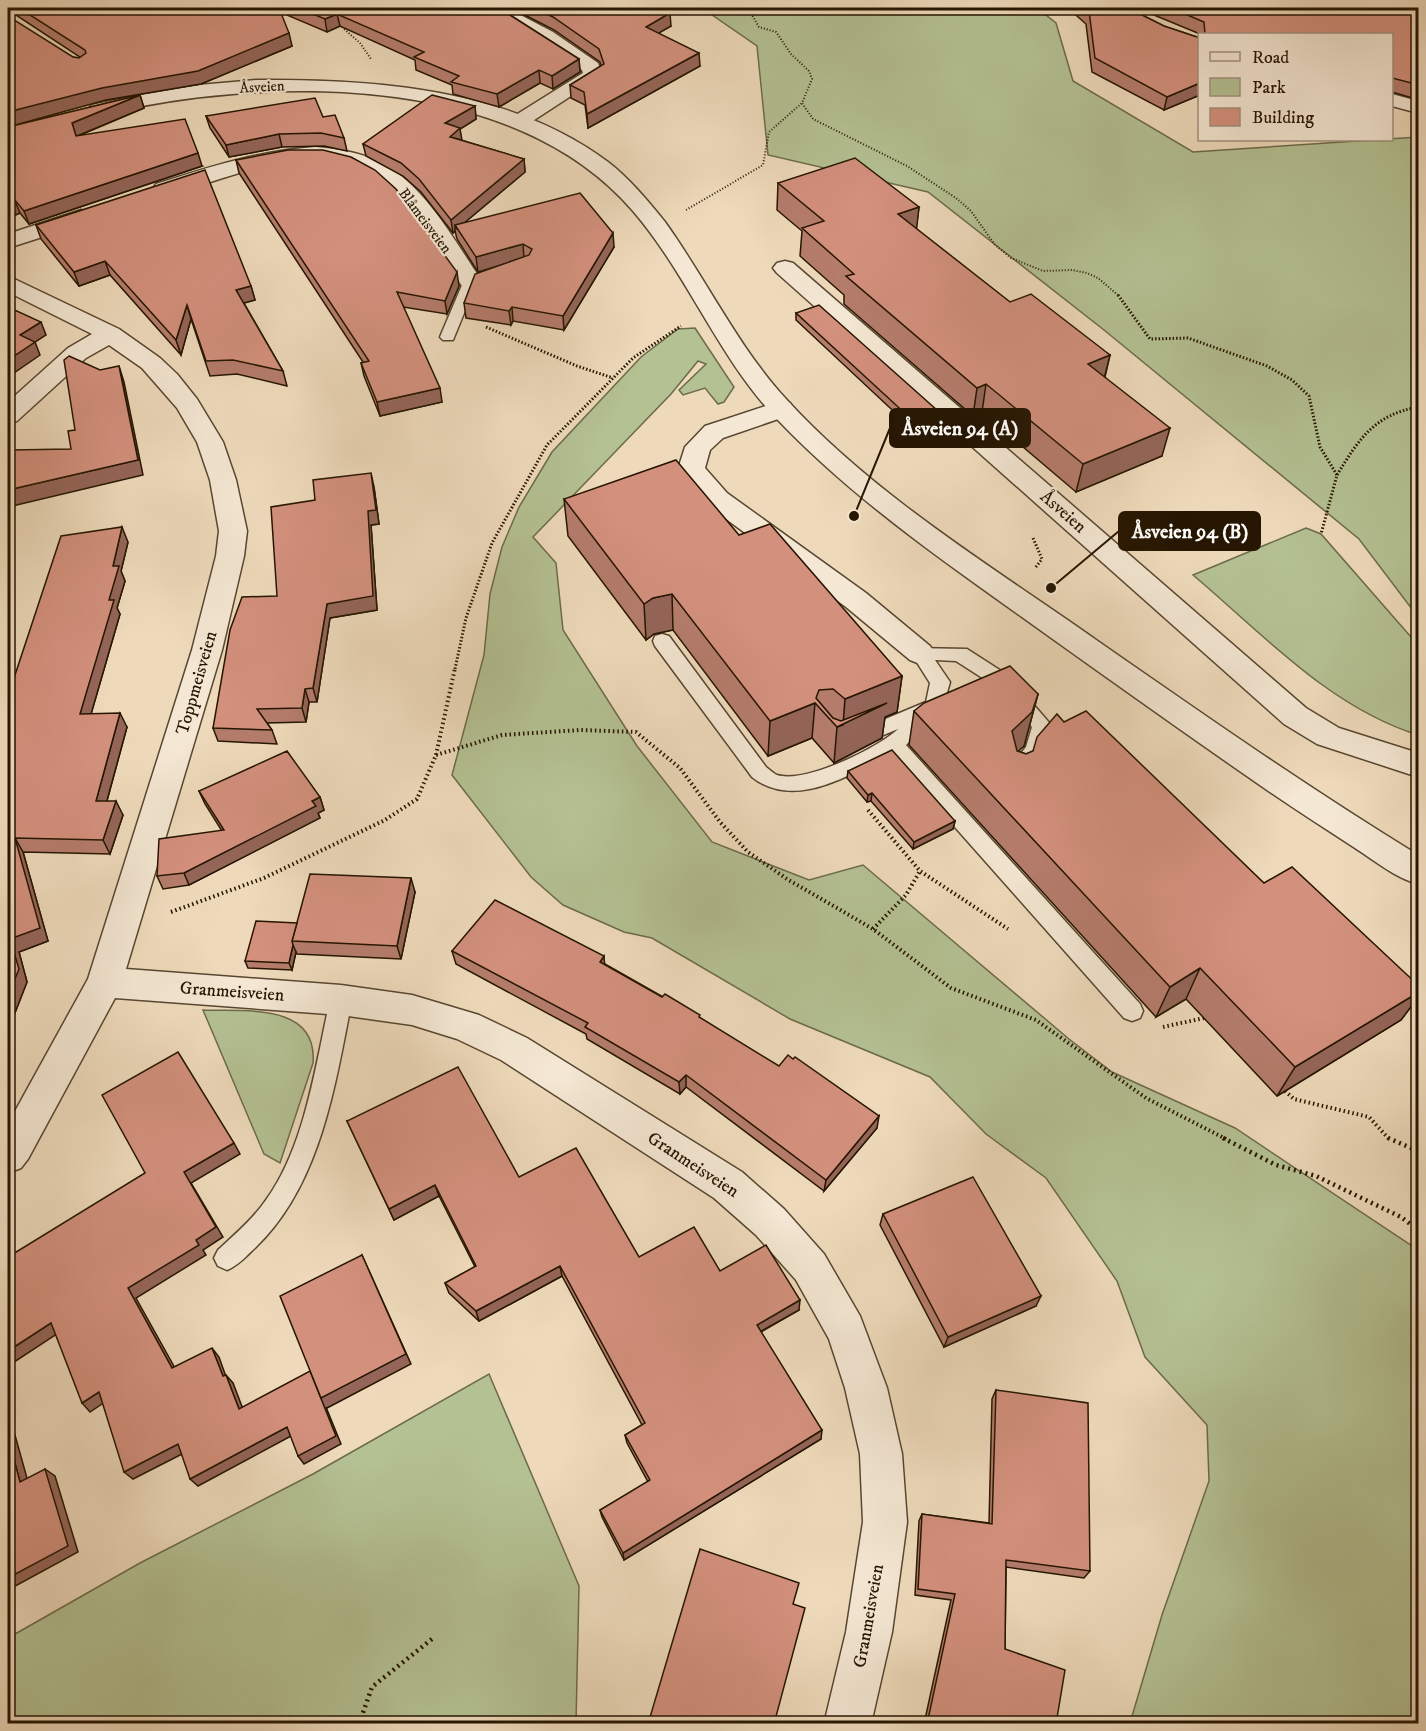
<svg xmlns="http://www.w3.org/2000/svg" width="1426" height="1731" viewBox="0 0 1426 1731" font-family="'IM FELL DW Pica',serif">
<rect width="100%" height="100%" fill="#eedabb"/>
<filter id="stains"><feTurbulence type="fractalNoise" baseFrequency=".00333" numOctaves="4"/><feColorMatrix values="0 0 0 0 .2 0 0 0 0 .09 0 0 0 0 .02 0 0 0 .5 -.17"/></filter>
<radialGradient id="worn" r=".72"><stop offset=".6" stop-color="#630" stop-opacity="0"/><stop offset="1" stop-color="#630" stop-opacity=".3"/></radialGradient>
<g fill="#b4c193" stroke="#6c6b4a" stroke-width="1.5">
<path d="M702,8H1037L1056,23L1073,81L1193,152L1418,137V617L1359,539L1104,330L928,192L768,155L757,46Z"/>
<path d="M695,328L734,387L724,402L718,404L705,388L683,395L679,390L706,364L698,361L671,394L533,537L556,563L563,630L637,746L712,842L809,880L863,865L1069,1039L1112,1072L1235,1128L1418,1250V1723H1130L1162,1615L1209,1481L1207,1425L1145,1357L1117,1281L1046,1178L986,1134L930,1077L790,1019L652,938L624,932L563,905L531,877L452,775L484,655L490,594L502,547L519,507L552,452L641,357L678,329Z"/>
<path d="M1306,528L1321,534L1418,645V735C1329,707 1263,634 1193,575Z"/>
<path d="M203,1010C244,1012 318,1002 313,1063L280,1163L264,1154Z"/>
<path d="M489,1374L579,1586L576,1723H8V1638L140,1563L313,1474Z"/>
</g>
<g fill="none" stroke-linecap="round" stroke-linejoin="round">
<defs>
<g id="service">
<path d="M493,270L500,274L476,284L453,340H443L440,337L465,278Z"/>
<path d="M662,634L669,636L766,767C769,769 774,774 777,775C805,784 878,748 898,729L859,745L852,743L849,738L852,733L926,702L930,683L911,653L913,648L967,649L1009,676L1052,726C1047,742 1044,768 1022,761L1019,756L1026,747L1032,727L995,686L956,661L935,660L950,682L942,710L906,745L1140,1004L1143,1011L1140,1018L1132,1021L1124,1018L891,755C849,774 795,811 752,777L655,646L653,641L655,636Z"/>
<path d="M341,990L349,993L352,1000C335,1085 321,1185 255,1248C246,1256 239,1265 227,1270L218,1266L214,1258L218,1250C235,1234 253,1219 266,1200C305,1147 316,1063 330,1000L333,993Z"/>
</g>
<g id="minor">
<path d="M485,8H507L553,32L598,63L603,75L525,126H511L508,122L511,118L583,73L582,70L539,40Z"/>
<path d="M1392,94L1418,101V113L1392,106Z"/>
<path d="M315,147C337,149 361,152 382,163C427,188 453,239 482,281L478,286H462C440,254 421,215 391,190C321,129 239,177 164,196L156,194L153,189L156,184C209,167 259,151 315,147Z"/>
<path d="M81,210L89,212L92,217L89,222L8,248V234Z"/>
<path d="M785,261L793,263L1306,708L1339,728L1418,753V777L1317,744L1284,724L777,273L773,268L777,263Z"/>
<path d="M8,276L119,329L160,358L177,374L197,399L223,442L236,480L247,531L244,556L222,650L126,969L341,985L412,995L479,1015L527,1038L742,1172L784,1209L824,1254L860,1316L887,1388L902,1454L907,1522L892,1632L871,1724H824L846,1632L863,1522L860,1454L845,1388L829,1339L796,1280L756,1235L714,1198L501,1060L457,1039L412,1025L341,1015L115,998L28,1159L21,1168L8,1173V1124L88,979L192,650L216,556L219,531L210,480L197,442L177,408L142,368L109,345L86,358L17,421L8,423V402L68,348L92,334L8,292Z"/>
<path d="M781,401L790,403L794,409L790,415L723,438L710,450L705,468L727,493L866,593L930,646L935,653L930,660L920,664L910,660L846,607L707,505L678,469L685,447L705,426Z"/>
</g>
<path id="tertiary" d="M256,80C374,79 510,88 608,162C629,178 648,201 665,222C706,279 738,347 786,399C865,486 973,555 1069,621C1184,701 1299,782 1418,855V884C1396,878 1375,861 1355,848C1321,826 1287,804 1254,781C1176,727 1099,672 1022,617C936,556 848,494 776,418C718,357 688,275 633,211C512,70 265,76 99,115L92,113L89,109L92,105L176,87Z"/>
</defs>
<use href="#service" stroke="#574630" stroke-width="3"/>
<use href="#minor" stroke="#574630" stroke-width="3"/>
<use href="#tertiary" stroke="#574630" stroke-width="3"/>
<g stroke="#251501" stroke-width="2" stroke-dasharray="1 2" stroke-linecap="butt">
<path d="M748,8L759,27L776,32L791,54L809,71L812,79L802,103L813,119L907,166L956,198L971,211L995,245L1011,258L1043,271L1072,270L1087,273L1098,278L1119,296"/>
<path d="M342,27L360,43L371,59"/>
<path d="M686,210L763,165L769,132L802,103"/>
</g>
<g stroke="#251501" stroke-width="3" stroke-dasharray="1.5 2" stroke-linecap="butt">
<path d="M1118,295L1150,339L1188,338L1267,366L1292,380L1309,396L1320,447L1337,475L1321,534"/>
<path d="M486,327L577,366L613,378"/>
<path d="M1337,475C1359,439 1374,415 1418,407"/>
<path d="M1033,538L1042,559L1035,568"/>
<path d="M455,669L466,618L492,543L547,445L633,358L681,326"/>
</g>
<g stroke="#251501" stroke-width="4" stroke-dasharray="1.5 3" stroke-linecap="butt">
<path d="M436,755L502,735L580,730L636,732L680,768L720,822L748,852L787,879L873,929L951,988L1036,1020L1146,1098L1226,1139"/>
<path d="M868,810L920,871L1008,929"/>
<path d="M171,912L264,878L385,820L417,799L436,755L455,668"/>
<path d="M873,929L906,895L920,871"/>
<path d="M1163,1027L1204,1018"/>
<path d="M1285,1091L1294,1099L1369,1117L1389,1139"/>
</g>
<g stroke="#251501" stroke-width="4.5" stroke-dasharray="2 4" stroke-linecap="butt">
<path d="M1223,1138L1276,1165L1316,1176L1401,1217L1418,1230"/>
<path d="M1388,1138L1418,1151"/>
<path d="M359,1724L372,1687L432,1639"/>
</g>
<use href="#service" fill="#f4e7d3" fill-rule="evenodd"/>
<use href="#minor" fill="#f4e7d3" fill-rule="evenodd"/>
<use href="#tertiary" fill="#f4e7d3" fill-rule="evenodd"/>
</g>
<g fill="#b57c6c" stroke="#251501" stroke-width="1.5">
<path d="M8,8H499L579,59L580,72L553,89L540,83L499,107L453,94L452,85L416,70L415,60L340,26L327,32L280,12L292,46L201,84L106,100L73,57L79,58L80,57L13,13L8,12Z"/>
<path d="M511,8H654L671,26L658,33L700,66L588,128L585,105L571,98L570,85L601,66L600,62L554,30Z"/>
<path d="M1068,8H1128L1164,26L1200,38V95L1164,110L1092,72L1086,24Z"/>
<path d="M1137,8H1419V100L1392,92V34H1200Z"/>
<path d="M140,95L144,108L78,136L202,166L29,224L20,213L8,218V127Z"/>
<path d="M475,106L476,119L460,129L461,140L524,159L525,172L465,222L614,247L564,330L513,321L511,325L466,318L464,303L502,265L478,272L457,239L455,231L453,233L421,192L403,176L366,156L363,144Z"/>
<path d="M206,116L323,117L344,138L347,151L324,146L282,147L229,157L210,128Z"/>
<path d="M236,160L459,286L447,314L403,307L442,402L380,416L364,376L361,363L363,362L239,173Z"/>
<path d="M778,183L919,207L916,229L1010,302L1110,355L1105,377L1162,456L1076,492L982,412L973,416L844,304V295L800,256L802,231L777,210Z"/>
<path d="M36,225L251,286L255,300L244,303L283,371L287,386L237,374L210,376L191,319L181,355L110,275L79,286L41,239Z"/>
<path d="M796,313L946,427L921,437L796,320Z"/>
<path d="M374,487L379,524L371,525L377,610L330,618L317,702H309L306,722L267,723L272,730L277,744L218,741L213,728L277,596L315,500Z"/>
<path d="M564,499L739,535L902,676L897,712L885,717L882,738L834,763L812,738L768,756L673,630L654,634L646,640L568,536Z"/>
<path d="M128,542L121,571L125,581L117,608L120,614L91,714L127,727L107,801L123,815L110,854L23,852L48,941L19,952L27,982L11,1023L8,1024V685L12,684Z"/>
<path d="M1038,694L1024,746L1018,751L1026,754L1033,751L1064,722L1264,883L1419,986V996L1401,1020L1277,1096L1186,999L1156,1017L909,745L914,711Z"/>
<path d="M848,771L955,821L953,829L913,849L871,801L867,802L847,778Z"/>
<path d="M199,791L320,797L324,810L318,813L320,818L189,885L163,889L157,876L222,831L205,804Z"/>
<path d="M415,892L401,959L297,954L296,952L292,970L248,968L245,961L297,923Z"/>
<path d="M452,951L605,964L700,1018L877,1128L824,1191L686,1087L680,1094L587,1039L586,1034L456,964Z"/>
<path d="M347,1121L519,1177L639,1257L720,1271L799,1310L761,1332L821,1439L624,1560L602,1517L600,1510L648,1482L627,1443L625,1435L642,1425L562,1276L479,1321L449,1293L445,1283L475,1267L439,1196L394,1220Z"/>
<path d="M883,1214L1036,1306L944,1347L880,1225Z"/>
<path d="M996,1390L1090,1571L1084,1578L1006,1567L1005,1649L1056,1724H924L951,1600L915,1595L919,1521L922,1514L989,1523L992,1399Z"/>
</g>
<g fill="#946558" stroke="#251501" stroke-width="1.5">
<path d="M670,13L671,26L647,40L646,27Z"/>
<path d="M337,14L340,26L327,32L325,19Z"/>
<path d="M289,33L292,46L201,84L106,100L8,127V112Z"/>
<path d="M699,53L700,66L588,128L587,114Z"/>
<path d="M579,59L580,72L553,89L552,76Z"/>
<path d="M539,70L540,83L499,107L497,94Z"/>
<path d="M1200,83V95L1164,110L1167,97Z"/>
<path d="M140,95L144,108L77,136L80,150L72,123Z"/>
<path d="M475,106L476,119L460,129L462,140L450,137L445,123Z"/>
<path d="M279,134L282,147L229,157L226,145Z"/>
<path d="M198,153L202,166L29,224L24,211Z"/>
<path d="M524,159L525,172L457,229L455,225V231L453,233L451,220Z"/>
<path d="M14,199L20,213L8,218V203Z"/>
<path d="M919,207L916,234L898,214Z"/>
<path d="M613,233L614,247L564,330L563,316Z"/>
<path d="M523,244L524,258L478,272L476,257Z"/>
<path d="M105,261L110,275L79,286L74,272Z"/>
<path d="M457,272L459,286L447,314L445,301Z"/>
<path d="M251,286L255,300L240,304L236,290Z"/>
<path d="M187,305L191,319L181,355L176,340Z"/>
<path d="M512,307L513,321L511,325L509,311Z"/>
<path d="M41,322L46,335L35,342L40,355L8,377V360L20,335Z"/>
<path d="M1110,355L1103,383L1088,364Z"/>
<path d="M119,366L124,382L143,475L8,507V490L138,460Z"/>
<path d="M986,384L982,412L973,416L977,388Z"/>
<path d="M440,388L442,402L380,416L377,402Z"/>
<path d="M947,419L946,427L921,437L922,429Z"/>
<path d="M1170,428L1162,456L1076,492L1083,464Z"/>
<path d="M371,473L374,487L379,524L371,525L377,610L330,618L317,702L313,688L327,604L368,511Z"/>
<path d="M122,527L128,542L121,571L125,581L117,608L120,614L87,728L80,714L109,600L113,566Z"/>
<path d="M672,594L673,630L654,634L646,640L644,604L653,598Z"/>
<path d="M902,676L897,712L885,717L882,738L834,763L837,727L843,725L845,699Z"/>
<path d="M305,689L309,702L306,722L302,708Z"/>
<path d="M1038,694L1024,746L1004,764L1012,731Z"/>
<path d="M815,703L812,738L768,756L770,721Z"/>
<path d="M120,713L127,727L103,815L96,801Z"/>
<path d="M872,793L871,801L867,802L868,795Z"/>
<path d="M320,797L324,810L318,813L320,818L189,885L184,873Z"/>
<path d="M116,801L123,815L110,854L103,840Z"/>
<path d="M955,821L953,829L913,849L914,842Z"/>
<path d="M15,838L23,852L48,941L19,952L27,982L11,1023L8,1024V996Z"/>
<path d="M411,878L415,892L401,959L397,946Z"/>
<path d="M293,945L296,952L292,970L289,963Z"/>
<path d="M604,956L605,969L600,962Z"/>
<path d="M1200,968L1186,999L1156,1017L1170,987Z"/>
<path d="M1419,992V996L1401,1020L1277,1096L1295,1067Z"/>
<path d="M686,1075V1087L680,1094L679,1082Z"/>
<path d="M879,1116L877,1128L824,1191L826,1180Z"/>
<path d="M234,1143L240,1154L191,1183L223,1237L203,1250L206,1255L136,1298L180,1377L172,1368L128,1288L196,1240L184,1172Z"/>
<path d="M435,1185L439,1196L394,1220L389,1209Z"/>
<path d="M362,1255L411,1364L327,1408L326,1407L341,1444L304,1464L298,1456Z"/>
<path d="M560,1266L562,1276L479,1321L476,1311Z"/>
<path d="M1041,1296L1036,1306L944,1347L948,1337Z"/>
<path d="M800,1300L799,1310L756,1334L757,1325Z"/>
<path d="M51,1323L60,1332L8,1366V1351Z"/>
<path d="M212,1348L219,1357L229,1385L223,1376Z"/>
<path d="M226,1375L233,1383L246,1417L239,1409Z"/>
<path d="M99,1392L108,1400L90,1412L82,1403Z"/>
<path d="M8,1410L30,1489L20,1482L8,1437Z"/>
<path d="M287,1427L293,1435L198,1486L190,1479Z"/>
<path d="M822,1430L821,1439L624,1560L623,1553Z"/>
<path d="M178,1444L186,1452L133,1479L124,1472Z"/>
<path d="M45,1469L55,1476L78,1552L8,1590V1578Z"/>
</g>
<g fill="#d3907d" stroke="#251501" stroke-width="1.5">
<path d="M19,8H279L289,33L198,71L102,88L8,112V16L73,57L79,58L86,53L85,50Z"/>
<path d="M298,8H499L579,59L552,76L539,70L497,94L451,82L459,76L414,57L424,52L337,14L325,19Z"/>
<path d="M534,8H654L670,13L646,27L699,53L587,114L584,92L570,85L604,64L599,49L553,17Z"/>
<path d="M1085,8H1128L1164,26L1200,38V83L1167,97L1095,58L1089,11Z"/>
<path d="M1171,8H1419V85L1392,78V34H1205L1204,22Z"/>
<path d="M140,95L72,123L76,136L185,119L198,153L24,211L14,199L8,203V127Z"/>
<path d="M432,95L475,106L445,123L460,128L450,137L524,159L451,220L419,179L401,163L363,144Z"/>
<path d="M315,98L323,117L335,115L344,138L321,133L279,134L226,145L206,116Z"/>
<path d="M288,150H323L351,157L375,170L396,189L457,272L445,301L397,292L440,388L377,402L361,363L369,361L236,160Z"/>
<path d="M855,158L919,207L898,214L1010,302L1031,294L1110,355L1088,364L1170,428L1083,464L986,384L977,388L846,276L854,274L802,228L824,221L778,183Z"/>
<path d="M205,170L251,286L236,290L283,371L233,360L206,361L187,305L176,340L105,261L74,272L36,225Z"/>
<path d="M580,193L613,233L563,316L512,307L509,311L464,303L475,274L529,255L532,249L523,244L476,257L455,225Z"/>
<path d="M819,305L947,419L922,429L796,313Z"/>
<path d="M8,307L41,322L20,335L35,342L8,360Z"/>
<path d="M69,356L100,370L119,366L138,460L8,490V452H9L10,450L71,449L68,431L75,430L64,360Z"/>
<path d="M676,460L739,535L770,524L902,676L845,699L833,689L819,690L816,698L833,718L841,721L887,703L837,727L815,703L770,721L672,594L653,598L644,604L564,499Z"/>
<path d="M371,473L376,510L368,511L373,596L327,604L313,688L305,689L302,708L257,709L272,730L213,728L230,630L242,597L277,596L271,507L315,500L313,480Z"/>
<path d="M122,527L113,566H119L109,600H114L80,714L120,713L96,801H116L103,840L15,838L40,928L10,939L19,969L8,996V685L12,684L61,536Z"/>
<path d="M1010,666L1038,694L1032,712L1012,731L1017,751L1026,754L1033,751L1037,737L1057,714L1064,722L1086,711L1264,883L1292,867L1419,986V992L1295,1067L1200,968L1170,987L914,711L924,703Z"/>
<path d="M892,750L955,821L914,842L872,793L868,795L848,771Z"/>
<path d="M287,751L320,797L312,801L316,806L184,873L157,876L159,839L224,830L199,791Z"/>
<path d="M310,874L411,878L397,946L292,941Z"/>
<path d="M495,900L604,956L600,962L662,997L665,994L700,1015L699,1017L779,1066L788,1055L793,1059L795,1057L879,1116L826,1180L686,1075L679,1082L585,1027L588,1023L452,951Z"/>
<path d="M256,921L297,923L292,941L293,945L289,963L245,961Z"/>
<path d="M178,1052L234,1143L184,1172L216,1227L196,1240L199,1245L128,1288L172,1368L212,1348L223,1376L226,1375L239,1409L310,1371L336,1436L298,1456L287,1427L190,1479L178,1444L124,1472L99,1392L82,1403L51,1323L8,1351V1257L145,1173L102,1095Z"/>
<path d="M458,1067L519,1177L576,1148L639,1257L694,1227L720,1271L766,1245L800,1300L757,1325L822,1430L623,1553L600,1510L650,1480L625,1435L645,1423L560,1266L476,1311L445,1283L476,1266L435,1185L389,1209L347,1121Z"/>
<path d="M973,1177L1041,1296L948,1337L883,1214Z"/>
<path d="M362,1255L406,1354L321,1398L280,1296Z"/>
<path d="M996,1390L1088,1403L1090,1571L1006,1560L1005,1649L1065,1670L1056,1724H927L955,1594L918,1589L922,1514L992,1524Z"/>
<path d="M8,1437L20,1482L45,1469L68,1546L8,1578Z"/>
<path d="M700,1549L799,1583L793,1604L805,1608L774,1724H648Z"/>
</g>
<g text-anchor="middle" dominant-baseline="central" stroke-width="4.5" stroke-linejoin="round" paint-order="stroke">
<g font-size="15" fill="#251501" stroke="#f4e7d3">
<text transform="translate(262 87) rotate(-3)">Åsveien</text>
<text transform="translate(425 221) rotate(53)">Blåmeisveien</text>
</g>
<g font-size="18" fill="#251501" stroke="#f4e7d3">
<text transform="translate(1063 512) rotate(41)">Åsveien</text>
<text transform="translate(197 683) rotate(-74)">Toppmeisveien</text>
<text transform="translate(232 992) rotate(4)">Granmeisveien</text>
<text transform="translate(693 1165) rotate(33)">Granmeisveien</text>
<text transform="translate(869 1616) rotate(-80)">Granmeisveien</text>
</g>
</g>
<path fill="none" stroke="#251501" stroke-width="2" d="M854 516L890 428M1051 588L1119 531"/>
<g fill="#251501" stroke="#f4e7d3" stroke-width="2">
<circle cx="854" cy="516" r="6"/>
<circle cx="1051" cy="588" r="6"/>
</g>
<g fill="#251501" stroke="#251501" stroke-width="2">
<rect x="890" y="409" width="140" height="38" rx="6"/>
<rect x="1119" y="512" width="141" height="38" rx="6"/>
</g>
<g font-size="20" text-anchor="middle" font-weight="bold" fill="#fff">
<text x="960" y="435">Åsveien 94 (A)</text>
<text x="1190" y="538">Åsveien 94 (B)</text>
</g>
<rect width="1426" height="1731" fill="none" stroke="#eedabb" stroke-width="30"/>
<rect x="9" y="9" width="1408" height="1713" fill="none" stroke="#251501" stroke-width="3"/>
<rect x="15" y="15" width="1396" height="1701" fill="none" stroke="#251501" stroke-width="1.5"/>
<rect x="1198" y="33" width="195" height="108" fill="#f4e7d3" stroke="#a1937f" stroke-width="1.5"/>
<rect x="1210" y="52" width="30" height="9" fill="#f4e7d3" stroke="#a1937f" stroke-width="1.5"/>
<text x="1252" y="63" font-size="18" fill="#251501">Road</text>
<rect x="1210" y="78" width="30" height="18" fill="#b4c193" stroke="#a1937f" stroke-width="1.5"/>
<text x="1252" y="93" font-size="18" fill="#251501">Park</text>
<rect x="1210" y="108" width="30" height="18" fill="#d3907d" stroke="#a1937f" stroke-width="1.5"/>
<text x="1252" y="123" font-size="18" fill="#251501">Building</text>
<rect width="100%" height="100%" filter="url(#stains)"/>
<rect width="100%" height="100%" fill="url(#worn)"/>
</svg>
